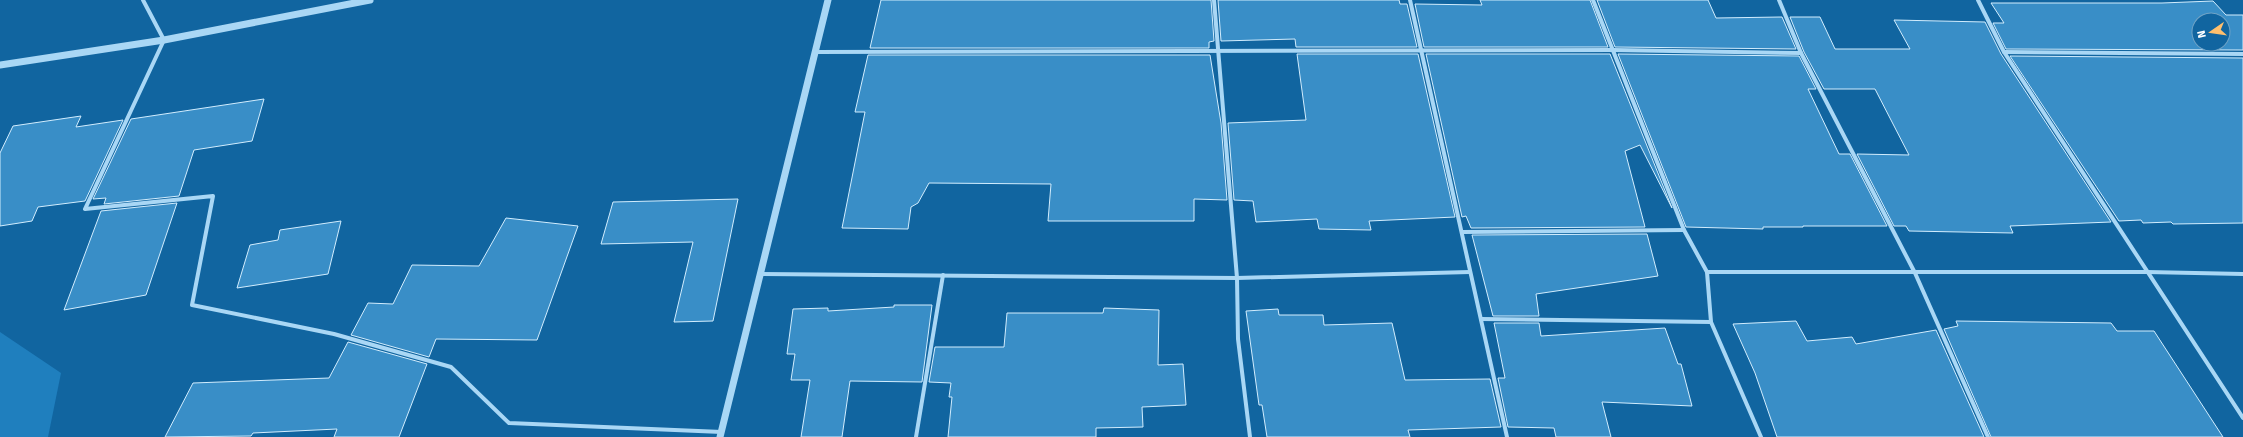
<svg xmlns="http://www.w3.org/2000/svg" width="2243" height="437" viewBox="0 0 2243 437" font-family="'Fira Sans',sans-serif">
<rect width="100%" height="100%" fill="#1165a0"/>
<path fill="#1f7fbe" d="M0,332L61,373L48,437H0Z"/>
<g fill="#398ec7" stroke="#d2edfe" fill-rule="evenodd">
<path d="M881,0H1211L1214,41L1209,42V48H870Z"/>
<path d="M1218,0H1399L1400,4H1407L1417,47H1296L1295,39L1221,41Z"/>
<path d="M1480,0H1590L1608,47H1424L1415,4L1482,5Z"/>
<path d="M1597,0H1708L1716,18L1782,17L1796,49L1615,47Z"/>
<path d="M2213,1L2226,15H2243V50L2006,49L1993,23H2004L1991,3H2162ZM2199,20H2223V44H2199Z"/>
<path d="M1790,17H1820L1835,49H1910L1894,20L1985,22L2001,54L2111,222L2010,226L2013,233L1909,231L1906,226H1894L1857,154L1909,155L1875,89H1824L1804,52Z"/>
<path d="M1297,54H1418L1455,217L1369,221L1371,230L1319,229L1317,219L1256,222L1253,201L1234,200L1228,123L1306,120Z"/>
<path d="M1426,54H1610L1672,208L1640,145L1625,151L1645,227L1471,228L1466,216L1462,217Z"/>
<path d="M1618,54L1799,56L1816,89H1808L1839,154H1850L1887,226H1803V227H1763V229L1686,227Z"/>
<path d="M868,55H1210L1221,123L1227,200L1194,199V221H1048L1051,184L929,183L918,203L911,207L908,229L842,228L865,112H855Z"/>
<path d="M2010,56L2243,58V223L2173,224L2171,222L2143,223L2141,220L2119,221Z"/>
<path d="M264,99L252,141L194,150L179,196L104,204L106,198L93,199L131,119Z"/>
<path d="M81,116L76,127L123,120L85,201L38,207L32,221L0,226V153L13,126Z"/>
<path d="M738,199L713,321L674,322L693,242L601,244L613,202Z"/>
<path d="M177,203L146,295L64,310L101,211Z"/>
<path d="M506,218L578,226L537,340L436,339L429,357L351,335L368,303L393,304L412,265L479,266Z"/>
<path d="M341,221L328,274L237,288L250,245L278,240L280,230Z"/>
<path d="M1647,234L1658,276L1536,294L1539,316H1493L1472,235Z"/>
<path d="M894,305H932L922,382L850,381L842,437H801L810,380H791L795,354H787L793,309L828,308V311L894,307Z"/>
<path d="M1104,308L1159,310L1158,365L1183,364L1186,405L1142,407L1143,427L1096,428V437H948L952,397H949L951,383L929,382L935,347H1004L1007,313H1103Z"/>
<path d="M1278,309L1279,315H1323L1324,325L1392,323L1405,380L1490,379L1501,427L1408,430L1410,437H1267L1262,405H1259L1246,311Z"/>
<path d="M1796,321L1807,341L1852,337L1856,344L1936,330L1984,437H1777L1755,373L1733,324Z"/>
<path d="M1956,321L2111,323L2117,331H2154L2223,437H1991L1944,329L1958,326Z"/>
<path d="M1494,323H1539L1541,336L1665,328L1678,364H1681L1692,406L1602,402L1611,437H1556L1554,428L1508,427L1498,378H1505Z"/>
<path d="M348,342L427,364L399,437H334L337,429L253,433L251,436L165,437L193,383L329,378Z"/>
</g>
<g fill="none" stroke-linecap="round" stroke-linejoin="round">
<g stroke="#a9d7f5" stroke-width="4">
<path d="M143,0L164,40L85,209L213,196L192,305L334,334L451,367L509,423L722,432"/>
<path d="M1214,0L1237,278L1238,339L1250,437"/>
<path d="M1410,0L1507,437"/>
<path d="M1593,0L1684,230L1707,272L1711,322L1761,437"/>
<path d="M1779,0L1801,53L1915,273L1988,437"/>
<path d="M1978,0L2004,52L2243,418"/>
<path d="M815,52L1613,50L1801,53"/>
<path d="M2004,52L2243,54"/>
<path d="M1462,232L1684,230"/>
<path d="M1707,272H2147L2243,274"/>
<path d="M761,274L1237,278L1470,272"/>
<path d="M1481,319L1711,322"/>
<path d="M916,437L943,275"/>
</g>
<g stroke="#a9d7f5" stroke-width="7">
<path d="M0,65L164,40L370,0"/>
<path d="M720,437L828,0"/>
</g>
</g>
<g transform="translate(2211 32) rotate(257)"><circle r="19" fill="#1165a0" stroke="#70a3c6"/>
<path d="M0-3L7 15L0 10L-7 15Z" fill="#ffbf6d"/>
<text y="-6" font-size="11" font-weight="bold" text-anchor="middle" fill="#ffffff">N</text>
</g>
</svg>
